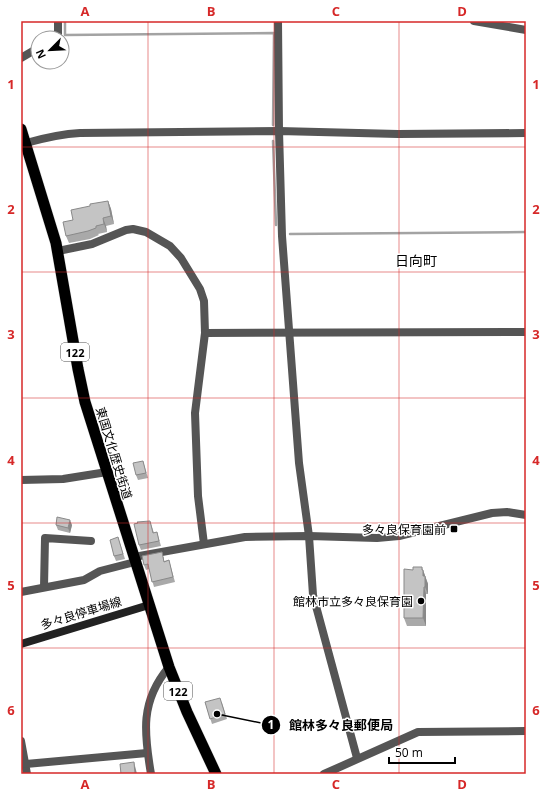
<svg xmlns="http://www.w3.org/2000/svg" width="547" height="795" viewBox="0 0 547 795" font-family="'Open Sans','Noto Sans JP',sans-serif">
<rect width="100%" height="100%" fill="#fff"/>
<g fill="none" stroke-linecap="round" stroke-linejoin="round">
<g stroke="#a3a3a3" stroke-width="2.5">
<path d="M65,21V35L274,33L273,125"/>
<path d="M273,141L276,225"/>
<path d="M290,234L526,232"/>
</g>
<defs>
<path id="trunk" d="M21,129L56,243L78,369L85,402L169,667L187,712L216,774"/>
</defs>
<use href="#trunk" stroke="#dbdbdb" stroke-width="12"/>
<g stroke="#555" stroke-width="8">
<path d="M278,21L279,131L282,236L299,463L309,536L313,595L357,758"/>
<path d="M474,21L526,30"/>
<path d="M53,38L58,34V21"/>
<path d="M21,58L38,48"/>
<path d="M26,143C44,138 61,134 80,133L279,131L398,134L526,133"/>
<path d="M58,251L92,244L126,230L133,229L146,232L170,246L181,258L200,289L204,301L205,333L195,413L198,496L204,544"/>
<path d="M205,333L526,332"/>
<path d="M21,480L63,479L107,472"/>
<path d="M134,557L245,537L309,536L377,538L399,536L492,513L507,512L526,515"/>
<path d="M44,587L45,538L91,541"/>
<path d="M21,592L84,580L100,571L135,562"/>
<path d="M21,741L27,774"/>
<path d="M26,764L147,753"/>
<path d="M151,774C144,733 140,701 169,667"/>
<path d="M324,774L418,732L526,731"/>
</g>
<path stroke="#222" stroke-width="8" d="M21,644L149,605"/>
<use href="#trunk" stroke="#000" stroke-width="11"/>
</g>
<g fill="#a9a9a9">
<path d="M108,201L111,209L114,224L106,226L107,232L98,234L99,235L90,239L69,243L66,236L73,220Z"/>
<path d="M143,461L148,478L138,480L136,475Z"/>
<path d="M150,521L154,533L157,532L161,546L141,550L139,545Z"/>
<path d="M56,525H72L70,533L58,530Z"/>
<path d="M118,537L125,559L116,561L114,556Z"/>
<path d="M164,557V561L169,560L175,582L154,587L149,569L146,570L144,565Z"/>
<path d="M422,567V570H423L428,584V594H426V626H407L404,618L413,570Z"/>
<path d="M205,702L222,703L227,719L212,724Z"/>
</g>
<g fill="#898989">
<path d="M108,201L111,209L114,224L111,216Z"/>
<path d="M103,218L106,226L107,232L104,224Z"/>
<path d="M70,520L72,525L70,533L68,528Z"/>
<path d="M422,567L423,572V570L428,584V594L425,587L422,570Z"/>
<path d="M424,587L426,594V626L423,618Z"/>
<path d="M134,762L137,774H135Z"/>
</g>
<g fill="#c4c4c4" stroke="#898989">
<path d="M108,201L111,216L103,218L104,224L96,226V228L88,231L66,236L63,222L73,220L71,210L90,206V204Z"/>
<path d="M143,461L146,473L136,475L133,463Z"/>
<path d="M57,517L70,520L68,528L56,525Z"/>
<path d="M150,521L153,533L157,532L159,541L139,545L134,524L138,523L137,522Z"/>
<path d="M118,537L123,554L114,556L110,540Z"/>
<path d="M162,552L164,562L169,560L173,577L152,582L148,564L144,565L142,556Z"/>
<path d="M413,567H422V570H423V576H425V587H424L423,618H404V569L413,570Z"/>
<path d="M220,698L225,714L210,719L205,702Z"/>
<path d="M134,762L135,774H121L120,764Z"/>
</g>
<path fill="none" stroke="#d62828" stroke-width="1" stroke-opacity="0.55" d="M148,21V774M274,21V774M399,21V774M21,147H526M21,272H526M21,398H526M21,523H526M21,648H526"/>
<g fill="#000" stroke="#fff" stroke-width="1.5">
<rect x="450" y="525" width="8" height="8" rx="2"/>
<circle cx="421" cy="601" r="4"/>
</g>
<g text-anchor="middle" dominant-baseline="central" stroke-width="3" stroke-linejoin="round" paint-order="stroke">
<g fill="#fff" stroke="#4c4c4c" stroke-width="1">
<rect x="61" y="343" width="28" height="18" rx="3"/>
<rect x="164" y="682" width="28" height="18" rx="3"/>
</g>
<g font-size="11" font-weight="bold" fill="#000">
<text x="75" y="352">122</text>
<text x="178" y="691">122</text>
</g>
<g font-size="12" fill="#000" stroke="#fff">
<text transform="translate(114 453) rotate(73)">東国文化歴史街道</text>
<text transform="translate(81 613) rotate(-17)">多々良停車場線</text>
</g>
<g font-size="12" fill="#000" stroke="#fff" text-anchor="end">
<text x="446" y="529">多々良保育園前</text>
<text x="413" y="601">館林市立多々良保育園</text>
</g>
<g font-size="14" fill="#000" stroke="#fff">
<text x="416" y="260">日向町</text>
</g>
</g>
<path fill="none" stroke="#000" stroke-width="1.5" d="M217 714L271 725"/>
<g fill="#000" stroke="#fff" stroke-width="1.5">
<circle cx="217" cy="714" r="4"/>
<circle cx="271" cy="725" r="10"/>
</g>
<g font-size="12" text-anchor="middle" font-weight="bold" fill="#fff">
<text x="271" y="729">1</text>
</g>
<g font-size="13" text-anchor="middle" font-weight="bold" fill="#000" stroke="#fff" stroke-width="3" stroke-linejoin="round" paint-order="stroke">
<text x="341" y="730">館林多々良郵便局</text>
</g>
<rect width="547" height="795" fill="none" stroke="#ffffff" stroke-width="44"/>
<g transform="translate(50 50) rotate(246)"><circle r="19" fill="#ffffff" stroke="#999999"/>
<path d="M0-3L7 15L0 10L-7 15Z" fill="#000000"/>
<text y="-6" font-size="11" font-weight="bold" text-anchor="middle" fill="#000000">N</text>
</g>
<path d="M389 757v6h66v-6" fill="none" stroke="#000000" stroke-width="2"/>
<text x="395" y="757" font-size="12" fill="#000000" stroke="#ffffff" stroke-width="3" paint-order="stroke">50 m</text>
<rect x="22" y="22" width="503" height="751" fill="none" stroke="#d62828" stroke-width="1.5"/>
<g font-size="13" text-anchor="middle" font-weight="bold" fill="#d62828">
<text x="85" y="16">A</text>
<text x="211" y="16">B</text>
<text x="336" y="16">C</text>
<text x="462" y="16">D</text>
<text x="11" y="89">1</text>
<text x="536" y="89">1</text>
<text x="11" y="214">2</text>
<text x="536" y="214">2</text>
<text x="11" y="339">3</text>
<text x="536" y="339">3</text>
<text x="11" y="465">4</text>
<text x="536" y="465">4</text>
<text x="11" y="590">5</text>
<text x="536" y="590">5</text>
<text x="11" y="715">6</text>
<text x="536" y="715">6</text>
<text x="85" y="789">A</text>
<text x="211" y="789">B</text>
<text x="336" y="789">C</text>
<text x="462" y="789">D</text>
</g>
</svg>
